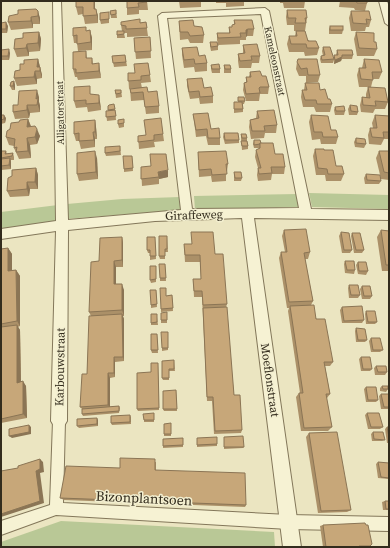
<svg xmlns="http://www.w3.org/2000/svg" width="390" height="548" viewBox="0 0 390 548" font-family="'Source Serif 4',serif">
<rect width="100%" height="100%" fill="#ebe5c1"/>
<g fill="#b9c896">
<path d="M309,193L389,195V209L312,207Z"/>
<path d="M298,194L300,207L195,210L194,196Z"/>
<path d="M180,197L181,210L66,219L67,204L122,199Z"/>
<path d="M58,205L57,221L1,229V212Z"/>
<path d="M61,521L274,532L275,547H1V542Z"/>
</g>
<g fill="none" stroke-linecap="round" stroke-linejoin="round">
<defs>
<path id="pedestrian" d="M59,415L63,417L65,421L63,503L289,515L389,517V531L289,529L56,515L1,535V521L50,505L53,421L55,417Z"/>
<g id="minor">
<path d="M53,1H61L68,220L181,210L158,16L162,13L265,8L269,11L311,209L389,210V220L254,218L301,547H283L242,218L155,221L68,230L67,421L64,426L59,429L54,426L51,421L56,231L1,239V229L56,221ZM261,14L299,208L192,209L167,18Z"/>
<path d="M379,1H387L389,7V26L385,23Z"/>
</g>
</defs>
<use href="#pedestrian" stroke="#83775a" stroke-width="2"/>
<use href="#minor" stroke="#83775a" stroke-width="2"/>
<use href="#pedestrian" fill="#f6f2d3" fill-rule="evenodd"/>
<use href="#minor" fill="#f6f2d3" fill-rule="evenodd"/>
</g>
<g fill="#ab9068">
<path d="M76,1L95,9L98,16V23L85,24L83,14L78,15L76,7Z"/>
<path d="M127,1H147L148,10H139V14L127,15Z"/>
<path d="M179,1H206V2H201V7L180,8Z"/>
<path d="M216,1H244V6L226,7V3H216Z"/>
<path d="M280,1H305L304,8H284L283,3H280Z"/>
<path d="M340,1H367V3L365,11L355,10L354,8L339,7Z"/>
<path d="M36,9L40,18V24H33V28L11,30L8,22L18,14Z"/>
<path d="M116,10L117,18H111L110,11Z"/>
<path d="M287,10L307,18L305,31H294V25H287L286,17Z"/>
<path d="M351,11L371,20L369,27H366L365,31H351L349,18Z"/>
<path d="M109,12V23L101,24L100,20Z"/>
<path d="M234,20L254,29L253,36H247L246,37V40H240V44L218,45L217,40V33H229V27H232L234,24Z"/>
<path d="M179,21L194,26L204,35L203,43H190L188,39L180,40Z"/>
<path d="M146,22L148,36L127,37V33H124L125,38H117V31H122L121,25Z"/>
<path d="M1,23L8,26L7,33H1Z"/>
<path d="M330,26L343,30L342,34H329V29Z"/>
<path d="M90,30L92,38V50L78,51L77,43H74L73,36L87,31Z"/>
<path d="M296,31L319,48L317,55L305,56L304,52H289L287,44L289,36H295Z"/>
<path d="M39,32L41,39L40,51L29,52V56L17,57L14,49L23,38Z"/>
<path d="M356,32L374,42L377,49L374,56H357L354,39Z"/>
<path d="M150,37L151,58L136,59L134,38Z"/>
<path d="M210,42L218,46V50L211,51L210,46Z"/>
<path d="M243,45L260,56L259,63H252L251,68H239L238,61V54L243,53Z"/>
<path d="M323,47L334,58V55H336L337,50L353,55L352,59H342L341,61L334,64V60L333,63H321L320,59L321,56H323L322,51Z"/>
<path d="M182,48L207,63V71L195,72L194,67L184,68L182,55Z"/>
<path d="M1,50L10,53L9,60H2L1,58Z"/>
<path d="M86,51L87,58H92L93,64L100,71L101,78L78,80L77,77H75L73,69Z"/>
<path d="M125,55L127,66L114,67L112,56Z"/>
<path d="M38,59L42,75V78L37,79V84L17,86L14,78L24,64Z"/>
<path d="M364,59L382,72L379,79H373L371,87L388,102L385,109H375L373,113L361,112L360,105L362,97L366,98V94L368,87H359L357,75L359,68H362Z"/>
<path d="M297,62L320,75L318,82L306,83V76H299L296,69Z"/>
<path d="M148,63L151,82L141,83L142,88L129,89L128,73H135Z"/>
<path d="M211,65L220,69V73H212L211,69Z"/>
<path d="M224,65L231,69V73H224Z"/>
<path d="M250,72L262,76L269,87L268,94H260L259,101H246L243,90L244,83L246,82V77H249Z"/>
<path d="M187,79L204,88L213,96V103L200,104L199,98L190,99L187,86Z"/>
<path d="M14,81L15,85V90H12L10,86Z"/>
<path d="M305,83L320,90L332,104L330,112H316L314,107H303L301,97L302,90H304Z"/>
<path d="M130,89L148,92L159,106V113L146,114L144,100L131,101Z"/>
<path d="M115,90H121L122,97L116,98Z"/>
<path d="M92,94L100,102L101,110L88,112L87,107L76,108L74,101Z"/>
<path d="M39,97V102L40,106V112L30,113L29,118L15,119L13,112L18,105Z"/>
<path d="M238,97L245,101L244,104H243V112L234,113V102H238Z"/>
<path d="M350,105L358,112L357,115H349L348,109Z"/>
<path d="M108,106L115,108L116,120L107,121L106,111H108Z"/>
<path d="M335,107L345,111L344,115H335L334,110Z"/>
<path d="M257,111L277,125L276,133H265L264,138L251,139L249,127L250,120L256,118Z"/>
<path d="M193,114L220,138V145H208L206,136L196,137L194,121Z"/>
<path d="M1,115L6,118L5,123L1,124Z"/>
<path d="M311,115L331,130L338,137L336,144H321L320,139L312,140L309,122Z"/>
<path d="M375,115L389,116V139H384L381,145L369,144L368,135L370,128H373L372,123Z"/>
<path d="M28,119L31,126L40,136L37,144L30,145L31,158L19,159L14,148V146L9,145L6,137L10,129L19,122Z"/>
<path d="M95,120L96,127L97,139H95V147L81,149L79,141H76L74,134Z"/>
<path d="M124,123V127L119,128L118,124Z"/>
<path d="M224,133L239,140V143L225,144L223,137Z"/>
<path d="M163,134L164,141L154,142L155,147L139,149L138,136Z"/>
<path d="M241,134L247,138V141L248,146V149L242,150L241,138Z"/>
<path d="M356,138L366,144L364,148L355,147L354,142Z"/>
<path d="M254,140L261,143L275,154L285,167L284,174H272L271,180L258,181L257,175L258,168L255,157L256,150L259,149V148H254L253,144Z"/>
<path d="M120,146L121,155L106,156L105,153Z"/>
<path d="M315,149L324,150L336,166L344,174L341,181H326L325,175H316L313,156Z"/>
<path d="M1,151H6L7,154L13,153L14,157V160H11V169L1,170Z"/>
<path d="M379,151H389V180L381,179L376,158Z"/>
<path d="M198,152L228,164L227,171H226V181L212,182L211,176L199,177Z"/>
<path d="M132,156L133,171L124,172V169Z"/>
<path d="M97,158L98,179L79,181L77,174Z"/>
<path d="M141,167L168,177L159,179V184L142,186Z"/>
<path d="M36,168L38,175V189H30L29,196L10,197L7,191Z"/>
<path d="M234,172L242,178L241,181H234Z"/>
<path d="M366,174L381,181L379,184H365L364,178Z"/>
<path d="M284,230L310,252L308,259H305L313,301L311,305L333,362L330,366H325L330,394L327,398H326L332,427L328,431H301L296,397L299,393H300L288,311L289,308H287L279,258L281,252H285L282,236Z"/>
<path d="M381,230L389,231V272V271H382L377,237Z"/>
<path d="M341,232L352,250L350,253H342L339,236Z"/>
<path d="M352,233L364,250L362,253H354L351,236Z"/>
<path d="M167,236L168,252H165V259H160L159,256Z"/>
<path d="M122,237L123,243V267H116V284L124,290V316H123L124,319V361L115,362V377L110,378V407L119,406L120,408L119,413L83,416L82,414V409L80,407L87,374L91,316L89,312L99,261Z"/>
<path d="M155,240L156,259L150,260V253H148L147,250Z"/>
<path d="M184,244H192L215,254L227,304L226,307L234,395L242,430L241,433L214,434L212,401H207L202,297H194L193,279H201L200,262H185Z"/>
<path d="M8,248L12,254V270H16L20,276V326L18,327L20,330L21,382L26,386L27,418L1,423V249Z"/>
<path d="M345,261L355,270L354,274L345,273L344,264Z"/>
<path d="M358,262L368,271L366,275L358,274L356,265Z"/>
<path d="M165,264L166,281H160V278Z"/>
<path d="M156,269V282L151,283L150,280Z"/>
<path d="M349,285L360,295L358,298H349L348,288Z"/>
<path d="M362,286L372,296L370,299H362L360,289Z"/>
<path d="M156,290L157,307L151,308V305Z"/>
<path d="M172,295L173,311L161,312V309L166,296Z"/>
<path d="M342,307L364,320L362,323H342L340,310Z"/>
<path d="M366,311L377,322L375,324H366L365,314Z"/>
<path d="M167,312V323H161V320Z"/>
<path d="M157,317L158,325H151V323Z"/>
<path d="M356,328L367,340L365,342H356L355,331Z"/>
<path d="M168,332V350L162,351V348Z"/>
<path d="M157,334L158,353H152L151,350Z"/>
<path d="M371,338L383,350L380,352H371L369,341Z"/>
<path d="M361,357L372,369L370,371H361L359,359Z"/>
<path d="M174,360L175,371H169V380H163L162,378Z"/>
<path d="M158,365L159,410L138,411L137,409L151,372Z"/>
<path d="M376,366L387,372L385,375H375L374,368Z"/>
<path d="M382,386L388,389L386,392L380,391V388Z"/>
<path d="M366,387L378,400L376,402H366L364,389Z"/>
<path d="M176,390L177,411H164L163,409Z"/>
<path d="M381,394H389V409H381L379,396Z"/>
<path d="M154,413V422H144V420Z"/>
<path d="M367,413L383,427L380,429H368L365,415Z"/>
<path d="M130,415L131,417V424L112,425L111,423Z"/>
<path d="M98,420V426L79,428L77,426Z"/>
<path d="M171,425V436H164V434Z"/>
<path d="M387,427H389V443H387L385,429Z"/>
<path d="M373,432L385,440L382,441H372L371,434Z"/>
<path d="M309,433L351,510L347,512L318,513L306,437Z"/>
<path d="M224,437L244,447L243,448L224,449Z"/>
<path d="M183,438V447L163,448V446Z"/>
<path d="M197,438L217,444V446L197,447Z"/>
<path d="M156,462V470L246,505L245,507L64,500L60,498L120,468Z"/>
<path d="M378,462L389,464V479L378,478L376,464Z"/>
<path d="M385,501H389V510H383L382,502Z"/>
<path d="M323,525L370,546L359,547H323L320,526Z"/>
</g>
<g fill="#8b7555">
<path d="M94,1H95V16L94,9Z"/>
<path d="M96,9L98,16V23L97,15Z"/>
<path d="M38,11L40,18V24L38,16Z"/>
<path d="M31,17L33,24V28L31,21Z"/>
<path d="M6,22L8,26L7,33L6,29Z"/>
<path d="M248,29L247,36L246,37V30Z"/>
<path d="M90,30L92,38V50L91,42Z"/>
<path d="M39,32L41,39L40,51L38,43Z"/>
<path d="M27,44L29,52V56L26,48Z"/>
<path d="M9,49L10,53L9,60L8,56Z"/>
<path d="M342,57L341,61L334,64L335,60Z"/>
<path d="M38,59L42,75V78L40,71L37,67Z"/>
<path d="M99,63L100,71L101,78L99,71Z"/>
<path d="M35,71L37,79V84L34,77Z"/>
<path d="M14,81L15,85V90L13,86Z"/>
<path d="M37,90L39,97V102L40,106V112L36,99Z"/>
<path d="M99,95L100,102L101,110L99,103Z"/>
<path d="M27,105L30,113L29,118L27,110Z"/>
<path d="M4,115L6,118L5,123L4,119Z"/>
<path d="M28,119L31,127H27Z"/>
<path d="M95,120L96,127L97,139L95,132Z"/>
<path d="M37,129L40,136L37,144L35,137Z"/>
<path d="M93,132L95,139V147L94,140Z"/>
<path d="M27,138L30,145L31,158L28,151Z"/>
<path d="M95,151L97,158L98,179L96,172Z"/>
<path d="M10,158L11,162V169L9,165Z"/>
<path d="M36,168L38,175V189L35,182Z"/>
<path d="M168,170V177L159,179L158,172Z"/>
<path d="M27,182L30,189L29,196L27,189Z"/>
<path d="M1,184L2,187V193L1,191Z"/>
<path d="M122,237L123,243V267L122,260Z"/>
<path d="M8,248L12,254V277L8,271Z"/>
<path d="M114,261L116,267V290L114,284Z"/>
<path d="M16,270L20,276V326L17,321Z"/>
<path d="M122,284L124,290V316L122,310Z"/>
<path d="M122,314L124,319V361L123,357Z"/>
<path d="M17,325L20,330L21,387L17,383Z"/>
<path d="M114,357L115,362V377L114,373Z"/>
<path d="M108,373L110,378V409L108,405Z"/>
<path d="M23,381L26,386L27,418L23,414Z"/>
<path d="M97,418L98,420V426L97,424Z"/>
<path d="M29,425L31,427V434L12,438L9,436Z"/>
<path d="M40,459L43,462L44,472L40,473L44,503L1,517V514L36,471Z"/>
</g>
<g fill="#c7a779" stroke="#8b7555">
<path d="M76,1H94V9H96L97,15L83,16V7H76Z"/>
<path d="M127,1H147V2L138,3L139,7L127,8Z"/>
<path d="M356,1H367V3H357Z"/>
<path d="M36,9L38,11V16L31,17V21L8,22L9,16L18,14V10Z"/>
<path d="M116,10V14L111,15L110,11Z"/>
<path d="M287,10H306L307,18H305L306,23H295L296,18H288Z"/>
<path d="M351,11H369L371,20L366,19L367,24L353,23Z"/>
<path d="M109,12V19L100,20V13Z"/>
<path d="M140,19V23L146,22L147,28L126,29V26L121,25V22Z"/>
<path d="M193,20L194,26L202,27L204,35L190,36L188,32H180L179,21Z"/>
<path d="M234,20H252L254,29H248L246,30V33H240L241,37L218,38L217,33H230L229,27H232V25L235,24Z"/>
<path d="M6,22V29H1V23Z"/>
<rect x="330" y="26" width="13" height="4"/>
<path d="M86,27V31L90,30L91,42L77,44V35L73,36V28Z"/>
<path d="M117,31H124V34L117,35Z"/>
<path d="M296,31H305L308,41H316L319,48H307L306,44H291L289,36H297Z"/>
<path d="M39,32L38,43L27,44L26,48L14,49L15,39L23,38V33Z"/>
<path d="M356,32L374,33V42H376L377,49L359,48Z"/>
<path d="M150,37L151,51L135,52L134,38Z"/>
<path d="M210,42H217L218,46L211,47Z"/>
<path d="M257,44L260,56H251L252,60L240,61L238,54L245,53L243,45Z"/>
<path d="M197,47L199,56L205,55L207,63L195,64L194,59L184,60L182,48Z"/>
<path d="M323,47H330L334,59L322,60L321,56L325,55Z"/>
<path d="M9,49L8,56H1V50Z"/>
<path d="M337,50H352L353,55H342V57L335,60L334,55H338Z"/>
<path d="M86,51V58H92V64L99,63V71L76,73V69H73V52Z"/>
<path d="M125,55L126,62L113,63L112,56Z"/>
<path d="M38,59L37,67H40V71H35L34,77L14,78L15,71L20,70V64H24V60Z"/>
<path d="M298,59H317L320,75H308L307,68L301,69L297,62Z"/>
<path d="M364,59L379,60L382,72H372L373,80L361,79L359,68H366Z"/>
<path d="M148,63L150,75L141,76V80L128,81V73H135L134,64Z"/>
<path d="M219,64L220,69H212L211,65Z"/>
<path d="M224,65H230L231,69H225Z"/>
<path d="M260,71L262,76H266L269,87H260L259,88L260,93L246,94L244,83L247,82L246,77H251L250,72Z"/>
<path d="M202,78L204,88L211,87L213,96L200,97L199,91L189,92L187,79Z"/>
<path d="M14,81L13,86H10L11,82Z"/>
<path d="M305,83H319L320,90L325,89L328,99H330L332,104H317L316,100H305L302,90H307Z"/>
<path d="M90,86V94L99,95V103L86,104V100L74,101V87Z"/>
<path d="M147,87L148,92L157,91L159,106L145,107L143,92L131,93L130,89Z"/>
<path d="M368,87L385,88L388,102L375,101L376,106L363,105L362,97L370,98Z"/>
<path d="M37,90L36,99L38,98L37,105H27V110L13,112V105H18L19,91Z"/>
<path d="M115,90H121V93L116,94Z"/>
<path d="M238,97H244L245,101H238Z"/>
<path d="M234,102H242L243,109H234Z"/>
<path d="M114,104L115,109L108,110V106L109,105Z"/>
<path d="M350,105L357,106L358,112L351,111Z"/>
<path d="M344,106L345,111H336L335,107Z"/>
<path d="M115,110L116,116L106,117V111Z"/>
<path d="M274,110L277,125L264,126L265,131H252L250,120L259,118L257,111Z"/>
<path d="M208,113L211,129L219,128L220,138H208L207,129L196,130L193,114Z"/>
<path d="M1,115H4V119L1,120Z"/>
<path d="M311,115L328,116L331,130H336L338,137H323L322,132H314Z"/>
<path d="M375,115L389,116V132H383L384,138L372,137L370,128H377Z"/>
<path d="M161,118L163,134L154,135V140L138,142V136L146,135L144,120Z"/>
<path d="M28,119L27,127L35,126L37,129L35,137L27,138L28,151L16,152L17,147L14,148L15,139L6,137L7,131L10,129L11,123L19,122L20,120Z"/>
<path d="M124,119V123L118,124V120Z"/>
<path d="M95,120V132H93L94,140L79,141V133L74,134V122Z"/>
<path d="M224,133H238L239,140H225Z"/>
<path d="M241,134H246L247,138H242Z"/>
<path d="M356,138L365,139L366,144L356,143Z"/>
<path d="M254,140H260L261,143H260V144L254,145Z"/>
<path d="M241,141H247L248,146H242Z"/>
<path d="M260,143H273L275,154H283L285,167H271L272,173L259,174L258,168H261L256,150L260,148Z"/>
<path d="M120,146V151L105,153V147Z"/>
<path d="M315,149H324V150H333L336,166H342L344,174H328L327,169L318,168Z"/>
<path d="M1,151H6L5,154L13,153L12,156L1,158Z"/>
<path d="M95,151L96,172L77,174V153Z"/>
<path d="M226,151L228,164H226L227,174L212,175L211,169L199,170L198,152Z"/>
<path d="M379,151H389V173L384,172Z"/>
<path d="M150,154H166L168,170L158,172L159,177L141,179V167L151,166Z"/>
<path d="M123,156H132L133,168L124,169Z"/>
<path d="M10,158L9,165L1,166V159Z"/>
<path d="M36,168L35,182H27V189L7,191L8,178L12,176V170Z"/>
<path d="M234,172H241L242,178H235Z"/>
<path d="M366,174L380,175L381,181L367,180Z"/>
<path d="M306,229L310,252L304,253L313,301L289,302L281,252H287L284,230Z"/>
<path d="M381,230L389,231V265H386Z"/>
<path d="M191,232H213L215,254H223L227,304L203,305L202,291H194L193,279H201L200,255H185L184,244H192Z"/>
<path d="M341,232L349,233L352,250H344Z"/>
<path d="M352,233H360L364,250H356Z"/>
<path d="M159,236H167V249H165V256H159Z"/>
<path d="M122,237V260L114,261V284H122V310L89,312L91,262L99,261L100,238Z"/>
<path d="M147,237H155L156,256H150V250H147Z"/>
<path d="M8,248V271L16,270L17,321L1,324V249Z"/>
<path d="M345,261H354L355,270H347Z"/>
<path d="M358,262H366L368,271H359Z"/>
<path d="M159,264H165L166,278H160Z"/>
<path d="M150,266H156V279L150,280Z"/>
<path d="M349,285H358L360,295H351Z"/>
<path d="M362,286H370L372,296H364Z"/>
<path d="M160,288H166V296L172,295L173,308L161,309Z"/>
<path d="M150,290H156L157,304L151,305Z"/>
<path d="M314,305L316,319H325L333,362H324L330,394H326L332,427L304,428L299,393H303L290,306Z"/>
<path d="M362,306L364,320L344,321L342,307Z"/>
<path d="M227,307L234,395H240L242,430L215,431L213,397H207L203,308Z"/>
<path d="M366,311H375L377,322H368Z"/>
<path d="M167,312V320H161V313Z"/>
<path d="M122,314L123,357H114V373H108V405L80,407L82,374H87L89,316Z"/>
<path d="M151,314H157V322L151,323Z"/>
<path d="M17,325V383L23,381V414L1,419V327Z"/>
<path d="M356,328L365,329L367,340H358Z"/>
<path d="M161,332H168V348H162Z"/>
<path d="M151,334H157L158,350H151Z"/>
<path d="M371,338H380L383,350H373Z"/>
<path d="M361,357H370L372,369H363Z"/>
<path d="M174,360V369H169V378H162V361Z"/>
<path d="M151,363H158L159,408L137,409V373L151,372Z"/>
<path d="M376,366H386L387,372H378Z"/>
<path d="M382,386H388V389H383Z"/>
<path d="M366,387H376L378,400H368Z"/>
<path d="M176,390L177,409H163V391Z"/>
<path d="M381,394H389V407H384Z"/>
<path d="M119,406V411L82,414V409Z"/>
<path d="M154,413V420H144L143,414Z"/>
<path d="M367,413H379L383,427H371Z"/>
<path d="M130,415V422L111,423V416Z"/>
<path d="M97,418V424L77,426V419Z"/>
<path d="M171,423V434H164V424Z"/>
<path d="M29,425V432L9,436V429Z"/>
<path d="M387,427H389V437Z"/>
<path d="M337,432L351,510L321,511L309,433Z"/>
<path d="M373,432H383L385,440L374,439Z"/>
<path d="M243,436L244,447H224V437Z"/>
<path d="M217,437V444L197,445V438Z"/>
<path d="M183,438V445L163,446V439Z"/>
<path d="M120,458L155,459V470L245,473L246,505L60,498L66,466L120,468Z"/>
<path d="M40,459V469L36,471L40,501L1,514V471L18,468V466Z"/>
<path d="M378,462L389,463V478L381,477Z"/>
<path d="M385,501H389V509H386Z"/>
<path d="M365,523L366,525H368L372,544L370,546H359V547H326L323,525Z"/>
</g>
<g text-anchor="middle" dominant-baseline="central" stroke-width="3" stroke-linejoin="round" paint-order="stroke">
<g font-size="10" fill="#332c1d" stroke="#f3efd0">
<text transform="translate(275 61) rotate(78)">Kameleonstraat</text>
<text transform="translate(60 113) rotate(-91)">Alligatorstraat</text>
</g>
<g font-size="12" fill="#332c1d" stroke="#f3efd0">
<text transform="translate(194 215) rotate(-2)">Giraffeweg</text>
<text transform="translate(60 367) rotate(-89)">Karbouwstraat</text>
<text transform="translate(270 380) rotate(82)">Moeflonstraat</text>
</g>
<g font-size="14" fill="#332c1d" stroke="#f3efd0">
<text transform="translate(144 498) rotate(3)">Bizonplantsoen</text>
</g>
</g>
<rect width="390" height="548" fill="none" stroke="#332c1d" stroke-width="4"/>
</svg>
